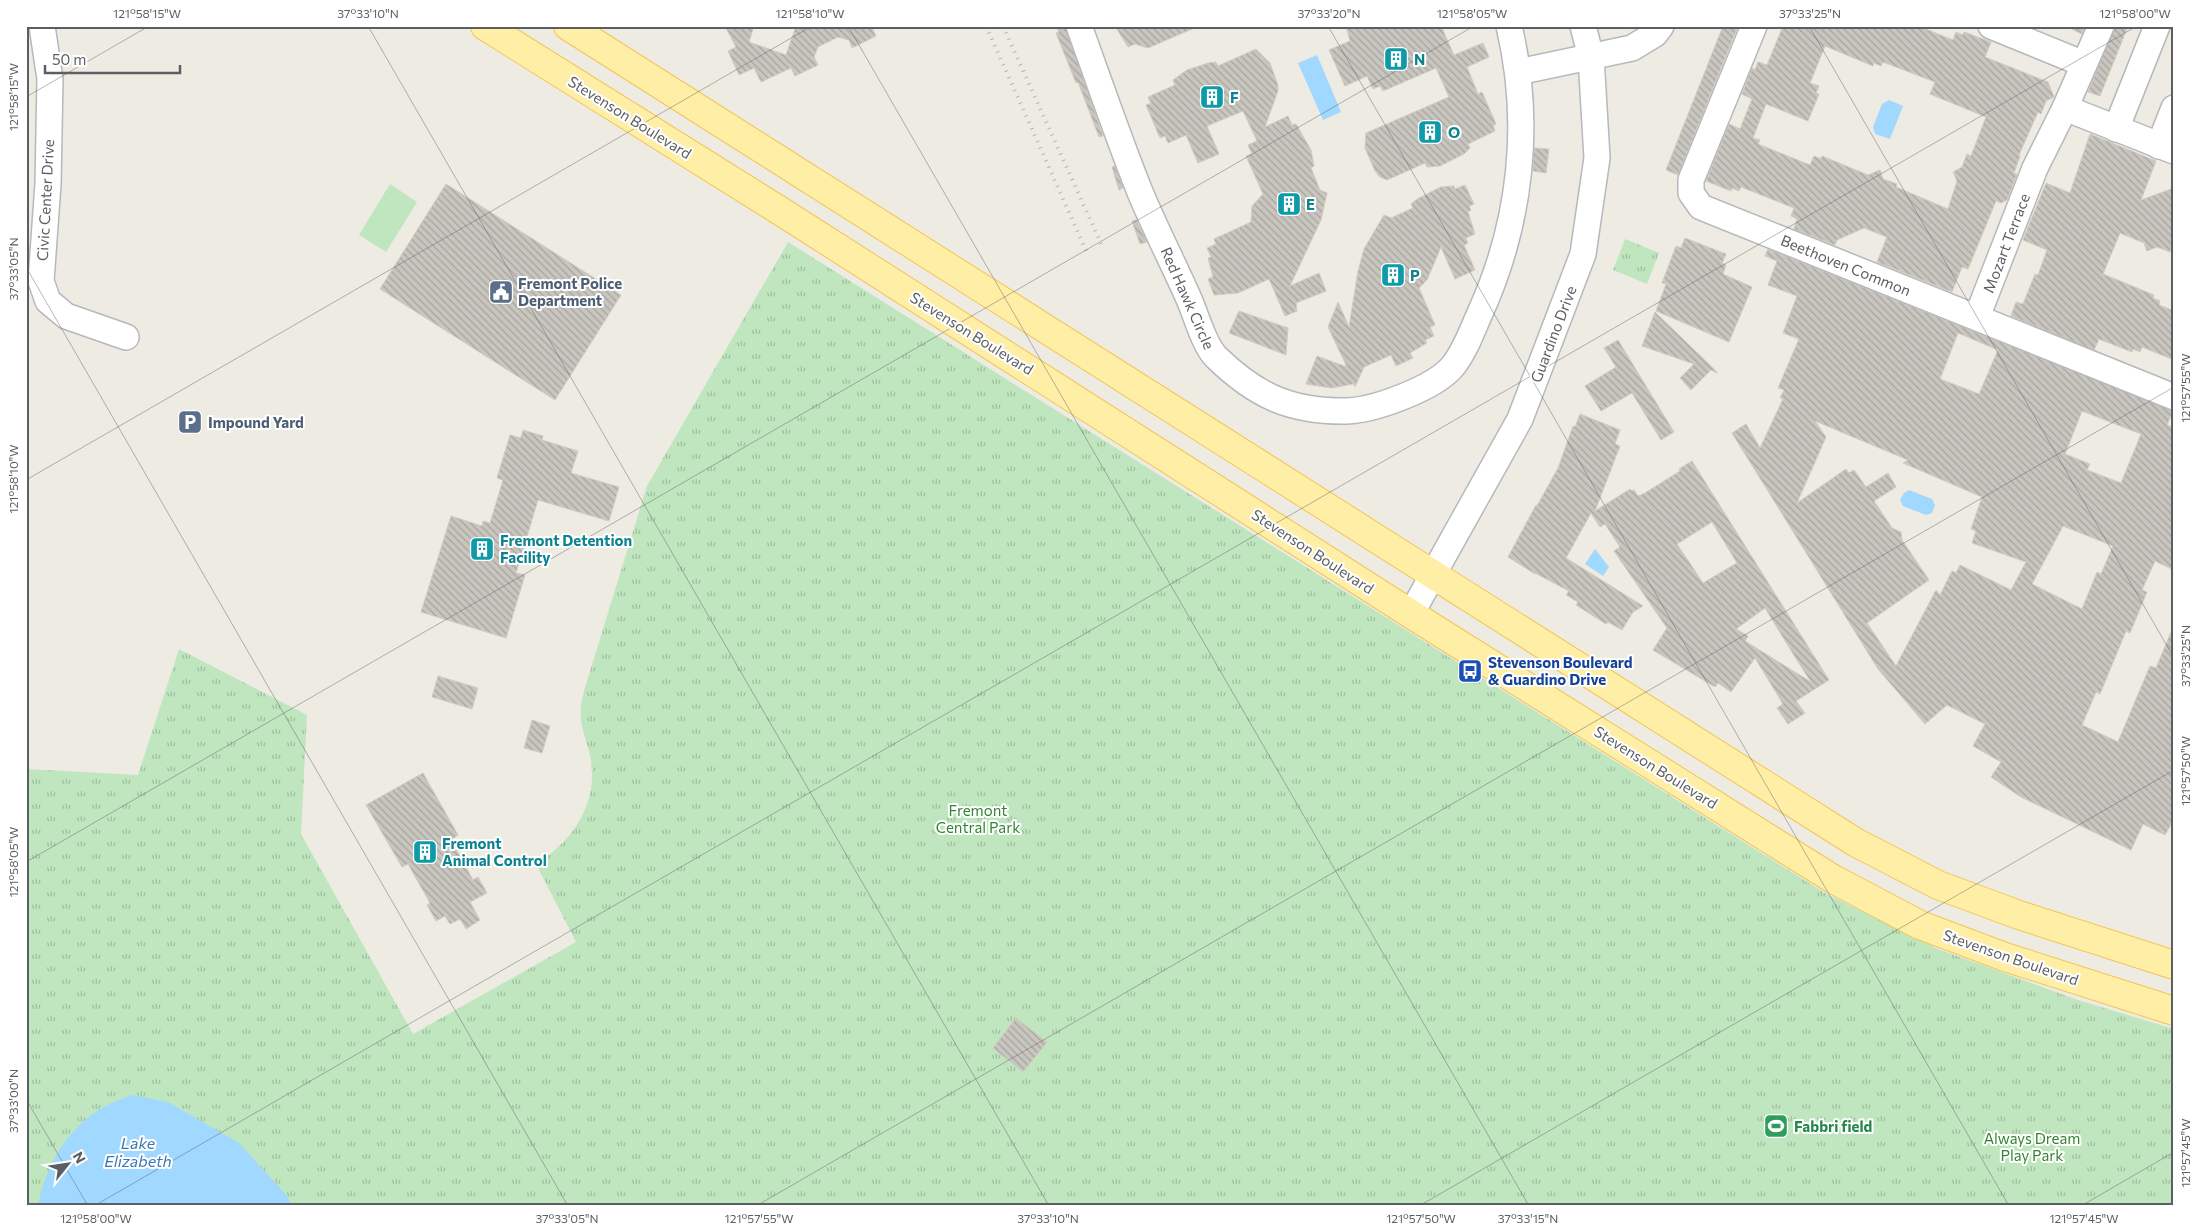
<svg xmlns="http://www.w3.org/2000/svg" width="2200" height="1232" viewBox="0 0 2200 1232" font-family="Commissioner,sans-serif">
<defs>
<pattern id="park-tufts" width="24" height="20" patternUnits="userSpaceOnUse" patternTransform="scale(1.25)"><rect width="24" height="20" fill="#bfe6be"/><path d="M3 7l-1-3M5 7V3M7 7l1-3M15 17l-1-3M17 17v-4M19 17l1-3" fill="none" stroke="#9ebe9e"/></pattern>
<pattern id="building-back-hatch" width="6" height="6" patternUnits="userSpaceOnUse" patternTransform="scale(1.25)"><rect width="6" height="6" fill="#c9c6bf"/><path d="M-1 5l2 2M0 0l6 6M5-1l2 2" fill="none" stroke="#a6a49f"/></pattern>
</defs>
<rect width="100%" height="100%" fill="#eeebe2"/>
<path fill="#bfe6be" d="M390,184L417,202L386,252L359,235Z"/>
<g fill="url(#park-tufts)">
<path d="M1625,239L1659,253L1647,284L1613,270Z"/>
<path d="M788,242L1825,893L1938,949L2078,1000L2174,1029V1206H26V769L138,775L179,649L307,715L301,834L413,1034L576,942L536,864C576,839 601,799 589,751C582,727 577,717 584,691L647,486Z"/>
</g>
<g fill="#a1d8ff">
<path d="M1317,55L1341,112L1323,120L1298,63Z"/>
<path d="M1889,100L1903,106L1890,139L1875,134L1873,127L1882,104Z"/>
<path d="M1909,490L1932,499L1935,505L1932,513L1926,515L1903,506L1900,500L1904,493Z"/>
<path d="M1595,549L1609,567L1603,576L1585,564Z"/>
<path d="M132,1095L168,1102L239,1143L287,1196L292,1206H38C45,1167 68,1126 104,1107C113,1102 123,1099 132,1095Z"/>
</g>
<g fill="url(#building-back-hatch)" stroke="#d2ccc0" fill-rule="evenodd">
<path d="M725,26H754L749,42L786,55L796,26H871L876,36L852,48L849,40L838,37L818,47L814,57L818,65L795,76L791,68L761,82L754,68L739,75L728,51L736,47Z"/>
<path d="M1056,26H1065L1103,136L1099,137L1078,82L1076,83L1056,33L1059,32Z"/>
<path d="M1115,26H1199L1148,48L1135,44L1128,47Z"/>
<path d="M1346,26H1441L1454,55L1483,43L1489,57L1467,67L1478,94L1482,92L1496,124L1493,126L1495,131L1468,144L1470,148L1464,154L1440,166L1427,167L1425,163L1387,180L1380,177L1375,171L1365,148L1366,133L1449,97L1436,68L1383,91L1380,86L1373,89L1367,76L1345,86L1329,50L1350,41Z"/>
<path d="M1723,26H1738L1678,175L1666,170Z"/>
<path d="M1783,26H1918L1953,40L1956,32L1963,35L1964,32L1991,42L1985,57L2048,82L2054,97L2046,101L2041,114L2038,112L2019,155L2020,156L2014,173L2017,174L2007,200L2001,203L1996,201L1968,269L1962,267L1952,292L1877,262L1887,237L1864,228L1837,240L1835,245L1794,229L1797,219L1791,216L1794,208L1741,187L1739,191L1732,188L1731,191L1706,181L1729,124L1740,129L1752,99L1742,94L1752,68L1755,70L1758,62L1767,65ZM1825,46L1873,66L1874,63L1881,66L1883,62L1935,82L1930,94L1986,117L1971,156L1967,154L1962,167L1953,172L1957,181L1948,209L1896,187L1897,184L1883,179L1880,170L1868,175L1822,156L1821,159L1814,156L1810,165L1758,144L1760,140L1753,138L1766,104L1808,121L1819,94L1816,93L1819,86L1810,83Z"/>
<path d="M2065,26H2085L2082,34Z"/>
<path d="M2115,26H2128L2100,96L2088,92Z"/>
<path d="M1256,49L1270,63L1278,85V91L1265,127L1288,116L1292,125L1296,124L1311,150L1314,166L1311,168L1320,190L1327,193L1321,220L1290,286L1319,273L1326,291L1296,303L1297,311L1285,316L1269,279L1238,293L1214,295L1208,279L1213,277L1208,258L1211,257L1207,248L1216,244L1214,239L1251,222L1252,206L1263,194L1246,156L1252,154L1248,145L1257,141L1243,111L1207,126L1219,154L1198,163L1186,135L1168,143L1165,136L1160,138L1146,105L1151,103L1148,97L1175,85L1173,80L1187,70L1208,63L1216,62L1218,66Z"/>
<path d="M2090,134L2156,161L2141,200L2174,188V242L2170,252L2157,247L2147,251L2144,243L2120,233L2103,274L2154,295L2153,298L2160,301L2159,305L2174,311V360L2142,347L2140,352L2133,349L2132,352L2099,339L2094,350L2011,316L2016,302L2023,304L2035,274L2038,275L2047,250L2023,240L2046,183L2070,193Z"/>
<path d="M1534,148L1549,149L1546,173L1533,171Z"/>
<path d="M1115,166L1123,188L1119,190L1112,167Z"/>
<path d="M446,184L621,295L555,400L380,289Z"/>
<path d="M1465,185L1474,204L1469,206L1471,210L1468,212L1475,234L1466,238L1468,243L1464,245L1475,270L1455,279L1441,247L1427,280L1419,288L1435,325L1430,327L1434,336L1425,340L1427,343L1410,353L1413,358L1396,366L1391,355L1364,367L1355,387L1354,384L1331,388L1306,384L1317,356L1347,367L1328,327L1338,302L1349,327L1358,271L1364,249L1384,215L1391,218L1413,208L1411,204L1417,199L1441,187L1454,186L1455,189Z"/>
<path d="M1136,220L1147,242L1140,244L1132,221Z"/>
<path d="M1685,238L1726,254L1722,263L1726,265L1723,274L1752,287L1729,342L1656,311L1666,284L1662,283L1676,246L1681,248Z"/>
<path d="M1768,249L2173,411L2167,425L2174,428V570L2155,561L2142,590L2147,592L2130,633L2126,631L2100,694L2096,692L2082,725L2118,742L2150,666L2156,668L2174,625V819L2165,835L2143,824L2131,850L2021,797L1991,777L2001,762L1973,746L1985,724L1947,705L1925,724L1878,669L1732,433L1746,424L1760,448L1783,399L1780,398L1784,390L1778,388L1799,339L1783,333L1797,296L1768,285L1777,261L1765,256ZM1958,333L1998,350L1979,394L1940,379ZM2082,411L2141,434L2121,483L2087,470L2090,464L2065,454ZM1815,421L1908,460L1903,463L1982,497L1971,529L1976,531L1972,543L2026,562L2011,590L1960,565L1956,573L1952,571L1940,595L1936,590L1896,666L1867,623L1929,580L1902,540L1901,532L1892,528L1874,501L1896,487L1888,473L1866,487L1854,470L1849,473L1846,469L1797,503L1826,437ZM2063,526L2113,546L2101,574L2097,572L2082,609L2032,584Z"/>
<path d="M1239,311L1288,328L1286,355L1229,333Z"/>
<path d="M1655,312L1713,368L1718,373L1711,370L1691,390L1680,378L1694,364L1642,346Z"/>
<path d="M1618,340L1674,432L1661,440L1632,393L1601,411L1585,386L1616,367L1604,348Z"/>
<path d="M1580,414L1620,430L1615,444L1620,446L1595,511L1630,489L1632,491L1634,490L1638,496L1645,493L1680,471L1679,469L1692,461L1829,680L1796,701L1805,713L1788,724L1777,708L1783,704L1755,658L1731,692L1718,683L1715,687L1653,650L1667,628L1614,551L1620,547L1605,524L1600,527L1591,513L1566,558L1643,606L1633,612L1622,630L1608,622L1606,624L1576,605L1578,602L1566,595L1569,591L1535,573V574L1508,557L1536,505L1537,506L1558,468L1573,426L1575,427ZM1712,522L1737,563L1703,583L1677,544ZM1765,608L1795,657L1811,682L1745,641L1748,636L1736,629Z"/>
<path d="M523,430L543,436L542,440L578,451L571,473L619,487L609,521L538,500L516,573L525,575L506,638L421,612L451,516L482,526L483,521L490,523L503,480L497,478L510,435L521,438Z"/>
<path d="M438,676L478,688L472,709L432,697Z"/>
<path d="M532,720L550,726L542,753L524,748Z"/>
<path d="M423,773L458,835L451,840L473,880L478,877L487,893L470,902L480,920L466,929L460,919L450,924L445,916L436,921L427,905L430,903L408,864L402,867L366,805Z"/>
<path d="M1016,1018L1047,1042L1023,1072L993,1048Z"/>
</g>
<g fill="none" stroke-linecap="round" stroke-linejoin="round">
<defs>
<g id="minor">
<path d="M42,26L50,79L48,184L41,281L48,301L66,316L126,337"/>
<path d="M1079,26C1099,81 1118,137 1140,192C1155,228 1173,263 1189,299C1196,315 1204,345 1216,357C1256,396 1291,412 1347,411C1375,410 1435,388 1453,366C1465,351 1472,331 1480,313C1521,223 1532,123 1509,26"/>
<path d="M1754,26L1691,180V193L1701,207L2174,397"/>
<path d="M1991,26L2084,64"/>
<path d="M1518,72L1632,48L1655,34L1661,26"/>
<path d="M2065,108L2174,151"/>
<path d="M2116,129L2157,26"/>
<path d="M2159,146L2174,108"/>
<path d="M1977,317L2035,168L2065,108L2101,26"/>
<path d="M1411,614L1520,419L1583,254L1597,158L1591,57L1583,26"/>
</g>
<g id="major">
<path d="M485,26L782,212L1411,614L1833,879L1920,925L2005,957L2174,1011"/>
<path d="M568,26L1855,842L1938,885L2019,915L2174,965"/>
</g>
</defs>
<use href="#minor" stroke="#b5b8bd" stroke-width="28"/>
<use href="#major" stroke="#f4c455" stroke-width="30"/>
<use href="#minor" stroke="#fff" stroke-width="25"/>
<use href="#major" stroke="#ffefa6" stroke-width="28"/>
<g stroke="#b3b4b4" stroke-width="4" stroke-dasharray="1 6" stroke-linecap="butt">
<path d="M986,26L1088,255"/>
<path d="M1003,26L1103,248"/>
</g>
</g>
<path fill="none" stroke="#5b5f63" stroke-width="1" stroke-opacity="0.45" d="M368,26L1049,1206M848,26L1529,1206M1328,26L2009,1206M1809,26L2174,658M26,97L149,26M26,267L568,1206M26,480L812,26M26,862L1474,26M26,1099L88,1206M94,1206L2137,26M756,1206L2174,387M1419,1206L2174,770M2081,1206L2174,1152"/>
<defs>
<symbol id="building-square" viewBox="-11 -11 22 22"><rect x="-9" y="-9" width="18" height="18" rx="4" fill="#0f9aa8" stroke="#fff"/><path d="M-4-6H4V6H1V3H-1V6H-4ZM-2.5-4.3h1.7v1.8h-1.7ZM.8-4.3h1.7v1.8H.8ZM-2.5-1h1.7V.8h-1.7ZM.8-1h1.7V.8H.8Z" fill="#fff"/></symbol>
<symbol id="civic-square" viewBox="-11 -11 22 22"><rect x="-9" y="-9" width="18" height="18" rx="4" fill="#5c6f8a" stroke="#fff"/><path d="M-.6-6.5H3V-4.5H.6V-3L4-1V1h2V6H-6V1h2V-1L-.6-3ZM-1.2 2.5V6h2.4V2.5Z" fill="#fff"/></symbol>
<symbol id="parking-square" viewBox="-11 -11 22 22"><rect x="-9" y="-9" width="18" height="18" rx="4" fill="#5c6f8a" stroke="#fff"/><path d="M-3.5-5.5H1a3.5 3.5 0 0 1 0 7H-1V5.5H-3.5ZM-1-3.4V-.6H.8a1.4 1.4 0 0 0 0-2.8Z" fill="#fff"/></symbol>
<symbol id="bus-square" viewBox="-11 -11 22 22"><rect x="-9" y="-9" width="18" height="18" rx="4" fill="#1a4fb4" stroke="#fff"/><path d="M-5-6H5V4H4V6H2V4H-2V6H-4V4H-5ZM-3.5-4V0h7V-4ZM-3.5 1.2v1.5H-2V1.2ZM2 1.2v1.5H3.5V1.2Z" fill="#fff"/></symbol>
<symbol id="stadium-square" viewBox="-11 -11 22 22"><rect x="-9" y="-9" width="18" height="18" rx="4" fill="#2e9e5b" stroke="#fff"/><path d="M0-5a6.5 5 0 1 0 0 10a6.5 5 0 1 0 0-10ZM-3.5-1.8h7v3.6h-7Z" fill="#fff"/></symbol>
</defs>
<g fill-rule="evenodd">
<use href="#building-square" x="1382" y="45" width="28" height="28"/>
<use href="#building-square" x="1198" y="83" width="28" height="28"/>
<use href="#building-square" x="1416" y="118" width="28" height="28"/>
<use href="#building-square" x="1275" y="190" width="28" height="28"/>
<use href="#building-square" x="1379" y="261" width="28" height="28"/>
<use href="#civic-square" x="487" y="278" width="28" height="28"/>
<use href="#parking-square" x="176" y="408" width="28" height="28"/>
<use href="#building-square" x="468" y="535" width="28" height="28"/>
<use href="#bus-square" x="1456" y="657" width="28" height="28"/>
<use href="#building-square" x="411" y="838" width="28" height="28"/>
<use href="#stadium-square" x="1762" y="1112" width="28" height="28"/>
</g>
<g text-anchor="middle" dominant-baseline="central" stroke-width="4" stroke-linejoin="round" paint-order="stroke">
<g font-size="15" font-weight="bold" fill="#0d838f" stroke="#fff" text-anchor="start">
<text x="1414" y="59">N</text>
<text x="1230" y="97">F</text>
<text x="1448" y="132">O</text>
<text x="1306" y="204">E</text>
<text x="1410" y="275">P</text>
<text x="500" y="540">Fremont Detention<tspan x="500" dy="17">Facility</tspan></text>
<text x="442" y="843">Fremont<tspan x="442" dy="17">Animal Control</tspan></text>
</g>
<g font-size="15" fill="#5b5f63" stroke="#fff">
<text transform="translate(630 117) rotate(32)">Stevenson Boulevard</text>
<text transform="translate(45 200) rotate(-87)">Civic Center Drive</text>
<text transform="translate(2006 243) rotate(-69)">Mozart Terrace</text>
<text transform="translate(1846 265) rotate(22)">Beethoven Common</text>
<text transform="translate(1188 298) rotate(66)">Red Hawk Circle</text>
<text transform="translate(972 333) rotate(32)">Stevenson Boulevard</text>
<text transform="translate(1553 334) rotate(-69)">Guardino Drive</text>
<text transform="translate(1313 551) rotate(33)">Stevenson Boulevard</text>
<text transform="translate(1656 767) rotate(32)">Stevenson Boulevard</text>
<text transform="translate(2011 957) rotate(19)">Stevenson Boulevard</text>
</g>
<g font-size="15" font-weight="bold" fill="#4e5e75" stroke="#fff" text-anchor="start">
<text x="518" y="283">Fremont Police<tspan x="518" dy="17">Department</tspan></text>
<text x="208" y="422">Impound Yard</text>
</g>
<g font-size="15" font-weight="bold" fill="#164399" stroke="#fff" text-anchor="start">
<text x="1488" y="662">Stevenson Boulevard<tspan x="1488" dy="17">&amp; Guardino Drive</tspan></text>
</g>
<g font-size="15" fill="#328334" stroke="#fff">
<text x="978" y="810">Fremont<tspan x="978" dy="17">Central Park</tspan></text>
<text x="2032" y="1138">Always Dream<tspan x="2032" dy="17">Play Park</tspan></text>
</g>
<g font-size="15" font-weight="bold" fill="#27864d" stroke="#fff" text-anchor="start">
<text x="1794" y="1126">Fabbri field</text>
</g>
<g font-size="16" font-style="italic" fill="#3c78b3" stroke="#fff">
<text x="138" y="1142">Lake<tspan x="138" dy="18">Elizabeth</tspan></text>
</g>
</g>
<rect width="2200" height="1232" fill="none" stroke="#ffffff" stroke-width="55"/>
<g transform="translate(68 1164) rotate(60)" stroke="#ffffff" stroke-width="4" paint-order="stroke">
<path d="M0-4L9 19L0 12L-9 19Z" fill="#5b5f63"/>
<text y="-8" font-size="14" font-weight="bold" text-anchor="middle" fill="#5b5f63">N</text>
</g>
<path d="M45 65v8h135v-8" fill="none" stroke="#5b5f63" stroke-width="2.5"/>
<text x="52" y="65" font-size="15" fill="#5b5f63" stroke="#ffffff" stroke-width="4" paint-order="stroke">50 m</text>
<rect x="28" y="28" width="2144" height="1176" fill="none" stroke="#5b5f63" stroke-width="2"/>
<g font-size="12" text-anchor="middle" fill="#5b5f63">
<text x="147" y="18">121°58'15"W</text>
<text x="368" y="18">37°33'10"N</text>
<text x="810" y="18">121°58'10"W</text>
<text x="1329" y="18">37°33'20"N</text>
<text x="1472" y="18">121°58'05"W</text>
<text x="1810" y="18">37°33'25"N</text>
<text x="2135" y="18">121°58'00"W</text>
<text transform="translate(14 97) rotate(-90)" y="4">121°58'15"W</text>
<text transform="translate(14 269) rotate(-90)" y="4">37°33'05"N</text>
<text transform="translate(2186 388) rotate(-90)" y="4">121°57'55"W</text>
<text transform="translate(14 479) rotate(-90)" y="4">121°58'10"W</text>
<text transform="translate(2186 656) rotate(-90)" y="4">37°33'25"N</text>
<text transform="translate(2186 771) rotate(-90)" y="4">121°57'50"W</text>
<text transform="translate(14 862) rotate(-90)" y="4">121°58'05"W</text>
<text transform="translate(14 1101) rotate(-90)" y="4">37°33'00"N</text>
<text transform="translate(2186 1153) rotate(-90)" y="4">121°57'45"W</text>
<text x="96" y="1223">121°58'00"W</text>
<text x="567" y="1223">37°33'05"N</text>
<text x="759" y="1223">121°57'55"W</text>
<text x="1048" y="1223">37°33'10"N</text>
<text x="1421" y="1223">121°57'50"W</text>
<text x="1528" y="1223">37°33'15"N</text>
<text x="2084" y="1223">121°57'45"W</text>
</g>
</svg>
